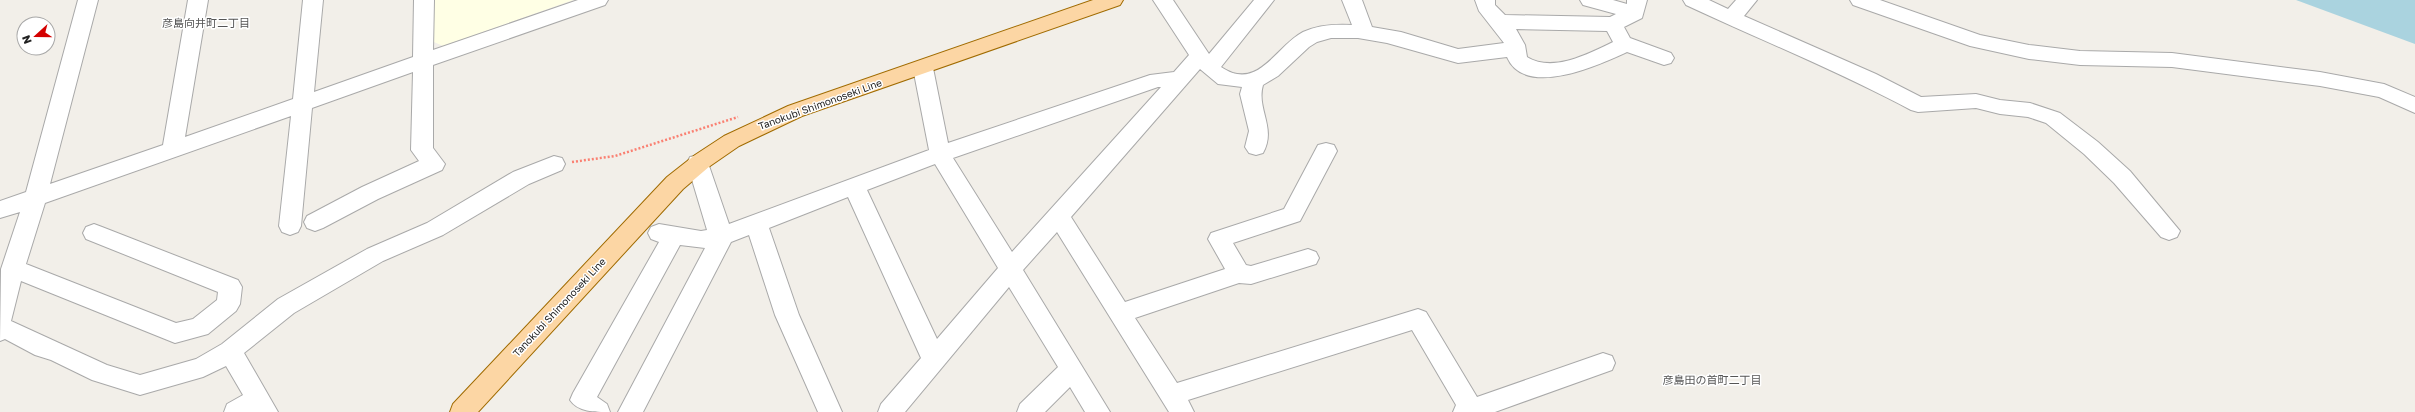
<svg xmlns="http://www.w3.org/2000/svg" width="2415" height="412" viewBox="0 0 2415 412" font-family="'Golos Text','Noto Sans JP',sans-serif">
<rect width="100%" height="100%" fill="#f2efe9"/>
<path fill="#ffffe5" d="M434,0H573L443,46L434,42Z"/>
<path fill="#aad3df" d="M2296,0H2415V44Z"/>
<g fill="none" stroke-linecap="round" stroke-linejoin="round">
<defs>
<g id="minor">
<path d="M78,0H98L50,184L163,145L188,0H208L185,137L293,99L303,0H323L314,92L413,57L414,0H434L433,50L578,0H608L605,5L433,65V148L445,164L442,170L378,199L323,228L315,231L307,228L304,222L307,216L362,187L419,161L411,150L413,72L312,108L301,226L298,232L290,235L282,232L279,226L291,116L45,203L26,264L176,323L193,319L217,300L218,292L86,239L83,233L86,227L94,224L102,227L238,280L242,287L240,304L236,311L208,334L175,343L21,281L11,321L107,365L140,375L196,359L222,344L278,299L367,249L427,223L513,172L554,156L562,158L565,164L562,170L529,184L443,235L383,261L294,313L244,353L278,412H224L227,404L243,395L226,366L203,377L140,395L92,380L51,360L35,355L5,339L0,341L1,269L20,212L0,218V201L26,192Z"/>
<path d="M1153,0H1173L1209,54L1254,0H1274L1221,67C1258,92 1275,47 1303,32C1318,25 1335,24 1352,25L1342,0H1362L1372,27L1401,32L1458,49L1504,43L1479,11L1475,0H1495V5L1505,15L1610,17L1616,14L1583,5L1580,0H1613L1627,4V0H1647L1642,18L1624,27L1630,38L1671,53L1674,58L1671,63L1664,65L1627,52C1599,65 1525,99 1507,57L1458,63L1387,43L1358,38H1331L1317,42L1309,47L1278,76L1263,85C1256,109 1277,128 1263,153L1256,155L1249,153L1245,147L1249,131L1240,94L1242,87L1218,84L1200,69L1071,217L1125,302L1225,269L1208,239L1211,233L1284,209L1318,145L1326,143L1334,145L1337,151L1300,221L1233,243L1246,265L1251,266L1308,249L1316,252L1319,258L1316,264L1251,284L1239,283L1135,318L1177,383L1418,309L1426,312L1477,397L1603,353L1612,356L1615,363L1612,370L1495,412H1453L1456,405L1412,330L1188,400L1194,412H1169L1057,232L1023,270L1110,412H1085L1070,387L1045,412H1017L1020,404L1058,367L1009,287L905,412H878L881,404L921,358L848,197L769,228L799,315L842,412H818L775,315L749,235L731,242L643,412H618L705,248L680,245L597,397L607,404L610,412C594,412 578,412 570,400L573,393L659,242L651,239L648,233L651,227L659,224L701,231L707,230L687,163L690,157L698,155L706,157L729,224L929,150L913,68L916,63L923,61L930,63L933,68L948,143L1150,75L1174,72L1189,55ZM1516,29L1607,31L1613,42C1588,54 1553,73 1527,57L1525,45ZM1158,87H1161L1012,252L953,158ZM935,164L998,268L937,339L867,190Z"/>
<path d="M1683,0H1709L1728,9L1736,0H1757L1744,16L1876,74L1921,97L1976,94L2000,100L2030,103L2060,113L2098,142L2130,171L2180,231L2177,237L2169,240L2161,237L2114,183L2084,154L2046,123L2028,117L2000,114L1976,108L1918,112L1911,110C1838,71 1761,40 1686,5Z"/>
<path d="M1850,0H1880L1980,35L2029,45L2080,51L2172,53L2320,72L2384,84L2415,97V113L2379,97L2320,86L2172,67L2080,65L2029,59L1970,46L1853,5Z"/>
</g>
<path id="major" d="M1093,0H1123L1120,5L802,116L739,146L710,166L683,189L478,412H450L453,404L667,177L695,155L724,136L788,106Z"/>
</defs>
<use href="#minor" stroke="#a9a9a9" stroke-width="2"/>
<use href="#major" stroke="#a06b00" stroke-width="2"/>
<path stroke="#fa8072" stroke-width="2.5" stroke-dasharray="2 2" stroke-linecap="butt" d="M572,162L615,156L738,117"/>
<use href="#minor" fill="#fff" fill-rule="evenodd"/>
<use href="#major" fill="#fcd6a4" fill-rule="evenodd"/>
</g>
<g text-anchor="middle" dominant-baseline="central" stroke-width="3" stroke-linejoin="round" paint-order="stroke">
<g font-size="10" fill="#222" stroke="#fff">
<text transform="translate(820 104) rotate(-20)">Tanokubi Shimonoseki Line</text>
<text transform="translate(559 307) rotate(-47)">Tanokubi Shimonoseki Line</text>
</g>
<g font-size="11" fill="#555" stroke="#fff">
<text x="206" y="22">彦島向井町二丁目</text>
<text x="1712" y="379">彦島田の首町二丁目</text>
</g>
</g>
<g transform="translate(36 36) rotate(249)"><circle r="19" fill="#ffffff" stroke="#a7a7a7"/>
<path d="M0-3L7 15L0 10L-7 15Z" fill="#d40000"/>
<text y="-6" font-size="11" font-weight="bold" text-anchor="middle" fill="#222222">N</text>
</g>
</svg>
